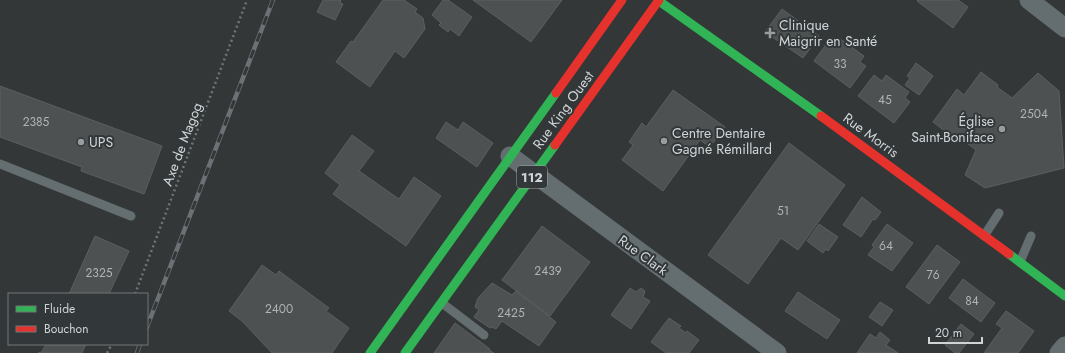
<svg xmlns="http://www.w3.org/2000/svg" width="1065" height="353" viewBox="0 0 1065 353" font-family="Jost,sans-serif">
<rect width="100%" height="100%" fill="#343738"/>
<g fill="#4e5151" stroke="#5c5f60">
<path d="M323,0H341L340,3L343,4L335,20L317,12Z"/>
<path d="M383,0H404L417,9L415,12L423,18L425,29L404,58L395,51L370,87L336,62L351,41L353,42Z"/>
<path d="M443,0H448L472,17L459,36L450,29L448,32L439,25L441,23L432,15Z"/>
<path d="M473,0H562L531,42Z"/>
<path d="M918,0H958L968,7L953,28L917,1Z"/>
<path d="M782,9L819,36L803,58L765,32Z"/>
<path d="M839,38L864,56L860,62L866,66L850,88L814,61L830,39L835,43Z"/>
<path d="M916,63L933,76L919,95L905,85L910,78L907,76Z"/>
<path d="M981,72L998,85L997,87L1012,98L1038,73L1059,91L1064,168L985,188L965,175L976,150L956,135L954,138L933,122L957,89L964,95Z"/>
<path d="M874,75L882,81L886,75L909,92L905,98L910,102L894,123L858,96Z"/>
<path d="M0,86L162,146L144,194L81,171L82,167L0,137Z"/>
<path d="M673,90L725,127L710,147L700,140L663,191L622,160L633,145L629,142L642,123L646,127Z"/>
<path d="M446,122L458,130L463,122L493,143L477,167L436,138Z"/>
<path d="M352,135L374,151L359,171L399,199L414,177L441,196L406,246L333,194L340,185L325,173Z"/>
<path d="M789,143L845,185L798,250L781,238L748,284L708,255Z"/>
<path d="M862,197L881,212L875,220L873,219L861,237L843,225Z"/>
<path d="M819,224L838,237L828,251L826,249L823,253L807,241Z"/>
<path d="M887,224L913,243L892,271L868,255L874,247L872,245Z"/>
<path d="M542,226L590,262L550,316L502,280Z"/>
<path d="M95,236L129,251L109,294H69Z"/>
<path d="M937,245L960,262L929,304L906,287Z"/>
<path d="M262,265L276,275L279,271L329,308L326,311L349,328L332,353H272L243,322L229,311Z"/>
<path d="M963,279L995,303L981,322L949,298Z"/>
<path d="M492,283L512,295L516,291L556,322L539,346L502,321L496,329L492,327L490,328L474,317L479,310L475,307L478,298Z"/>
<path d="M630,288L636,292L641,288L645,291L643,297L650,301L631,329L611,315Z"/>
<path d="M798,292L840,320L827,339L785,311Z"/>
<path d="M880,302L893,310L882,326L869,317Z"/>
<path d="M1006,311L1034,331L1018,353H984L1002,328L996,324Z"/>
<path d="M669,318L681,326L679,328L686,333L687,331L699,340L689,353H666L651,342Z"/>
<path d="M455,323L490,349L489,350L494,353H434Z"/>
<path d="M961,324L974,334L959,353H955L945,345Z"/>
<path d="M880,332L890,340L886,345L898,353H857L870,334L876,338Z"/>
<path d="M46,344H86L82,353H38L42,352Z"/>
</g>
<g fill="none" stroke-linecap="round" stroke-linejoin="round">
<g stroke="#6e7477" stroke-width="2.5" stroke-dasharray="2 3" stroke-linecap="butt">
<path d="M135,294L247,0"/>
<path d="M107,353L112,344"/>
</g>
<g stroke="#646d70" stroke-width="9">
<path d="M0,164L131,216"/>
<path d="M984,236L999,213"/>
<path d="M1020,262L1031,236"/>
<path d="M442,303L484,335"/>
</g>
<g stroke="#646d70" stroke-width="19">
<path d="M1029,0L1065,28"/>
<path d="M510,156L777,353"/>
<path d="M1059,353L1065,346"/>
</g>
<g stroke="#30b455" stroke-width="9">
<path d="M659,1L821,116"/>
<path d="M1009,254L1065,296"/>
<path d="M370,353L556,93"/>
<path d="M405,353L555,145"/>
</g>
<g stroke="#e5322d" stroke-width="9">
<path d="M556,93L622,0"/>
<path d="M821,116L1009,254"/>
<path d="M555,145L659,0"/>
</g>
<defs>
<g id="rail">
<path d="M147,327L273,0"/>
<path d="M137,353L140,344"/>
</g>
</defs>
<use href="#rail" stroke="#6b7174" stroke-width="4.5"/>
<use href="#rail" stroke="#32383a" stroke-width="3" stroke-dasharray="9" stroke-linecap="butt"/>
</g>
<g fill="#999d9e" stroke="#32383a" stroke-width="1.5">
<path d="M768 27h4v4h4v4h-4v4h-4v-4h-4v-4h4z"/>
<circle cx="1002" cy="129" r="4"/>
<circle cx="664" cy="141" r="4"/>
<circle cx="81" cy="142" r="4"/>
</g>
<g text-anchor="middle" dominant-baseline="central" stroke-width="4" stroke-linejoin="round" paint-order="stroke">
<g font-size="12" fill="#b0b3b4">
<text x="840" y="64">33</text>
<text x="885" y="100">45</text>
<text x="1034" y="114">2504</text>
<text x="36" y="122">2385</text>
<text x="783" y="211">51</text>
<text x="886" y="246">64</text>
<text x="548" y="271">2439</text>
<text x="99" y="273">2325</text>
<text x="933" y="275">76</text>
<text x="972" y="301">84</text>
<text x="279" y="309">2400</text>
<text x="511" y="313">2425</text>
</g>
<rect fill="#32383a" stroke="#a1a5a6" stroke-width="1" x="517" y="166" width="30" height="22" rx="3"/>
<g font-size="13" font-weight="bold" fill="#d0d4d5">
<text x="532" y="177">112</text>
</g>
<g font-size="14" fill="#d0d4d5" stroke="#32383a" text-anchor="start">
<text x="779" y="25">Clinique<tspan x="779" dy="16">Maigrir en Santé</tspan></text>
<text x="994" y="121" text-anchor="end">Église<tspan x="994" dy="16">Saint-Boniface</tspan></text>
<text x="672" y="133">Centre Dentaire<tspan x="672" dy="16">Gagné Rémillard</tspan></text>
<text x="89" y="142">UPS</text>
</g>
<g font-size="14" fill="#d0d4d5" stroke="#32383a">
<text transform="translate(563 110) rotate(-54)">Rue King Ouest</text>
<text transform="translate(871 135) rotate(36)">Rue Morris</text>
<text transform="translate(182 144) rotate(-69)">Axe de Magog</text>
<text transform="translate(643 255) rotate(36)">Rue Clark</text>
</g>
</g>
<rect x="8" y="293" width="140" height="52" fill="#32383a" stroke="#717678"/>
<rect x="16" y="306" width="20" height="6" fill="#30b455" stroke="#717678"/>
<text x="44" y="313" font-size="12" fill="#d0d4d5">Fluide</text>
<rect x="16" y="326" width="20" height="6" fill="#e5322d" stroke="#717678"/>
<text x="44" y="333" font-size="12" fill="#d0d4d5">Bouchon</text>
<path d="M929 337v6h53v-6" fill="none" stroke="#d0d4d5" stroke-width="2"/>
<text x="935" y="337" font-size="12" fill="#d0d4d5" stroke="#32383a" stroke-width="3" paint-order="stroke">20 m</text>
</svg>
